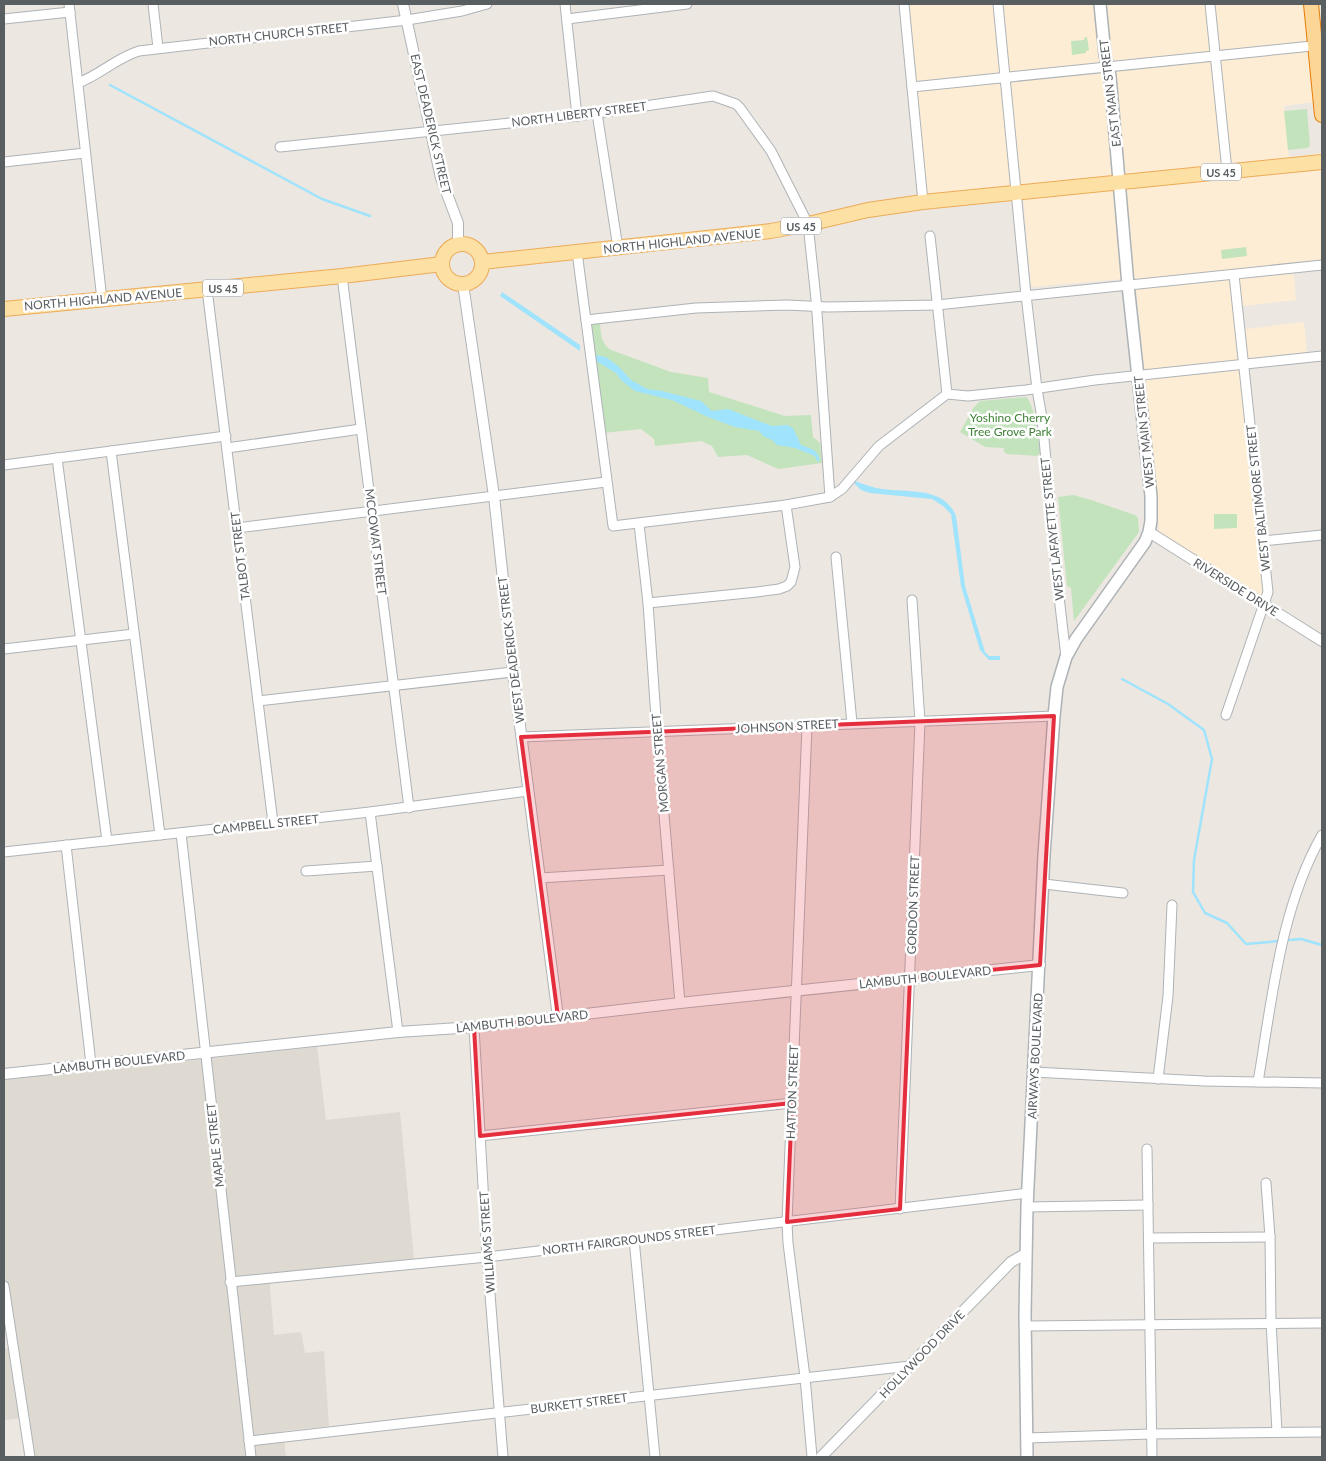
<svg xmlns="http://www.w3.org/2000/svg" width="1326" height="1461" viewBox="0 0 1326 1461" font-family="Lato,sans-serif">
<rect width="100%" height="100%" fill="#ece7e0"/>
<path fill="#fdedd5" d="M906,4H1305L1314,102L1284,106L1289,157L1321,153L1322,168V261L1293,267L1296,300L1236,307L1238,330L1304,322L1307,354L1241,363L1264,586V602L1159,533L1156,489L1135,278L1031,287L1022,186L926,196Z"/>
<path fill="#ded9d1" d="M317,1047L326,1120L400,1112L414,1259L308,1273L269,1276L274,1335L301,1332L305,1353L324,1351L329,1426L283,1431L286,1457H31L25,1418L4,1420V1349L15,1347L4,1269V1081L9,1078L156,1061L178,1062Z"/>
<g fill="#c3e3bd">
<path d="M1087,37L1089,50L1086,51V53L1072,55L1071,41L1084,40V38Z"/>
<path d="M1307,109L1310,146L1307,148L1288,150L1284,111Z"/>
<path d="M1246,247L1247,256L1222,259L1221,250Z"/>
<path d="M600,323C601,334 601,344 611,350L671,372L708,378L709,392L785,416L811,415L813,437L820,443L822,463L778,469L747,455L718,457L712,446L701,441L655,446L654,439L641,429L603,433L589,329L593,324Z"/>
<path d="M1026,397C1034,402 1040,443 1040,453L1037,456L1007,454L1004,452V448L985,447L960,432L974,407L980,401Z"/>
<path d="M1073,495L1088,499L1135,515L1138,518L1139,532L1074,621L1071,588L1067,586L1058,497Z"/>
<path d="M1214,514H1237V528L1214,529Z"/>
</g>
<g fill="#9fe3fd">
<path d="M502,292L580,345V351L500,296Z"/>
<path d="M595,355L606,357L618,366L631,380L647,389L662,391L701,401L712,411L728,409L772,426L787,425L793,428L801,445C811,449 818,449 820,461H817L815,456L795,448L777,445L772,440L763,436L759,431L735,427L708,417L672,400L635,391L621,380L616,373L596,361Z"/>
<path d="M855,481C864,484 873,488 882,489C908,493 944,486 956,516L965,586L985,652L989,656H1000V660H989L980,650L961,586L951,514L943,506L932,499L870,493L861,490L854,483Z"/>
</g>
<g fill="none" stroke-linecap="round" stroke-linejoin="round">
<g stroke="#9fe3fd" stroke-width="2.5">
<path d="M110,85L322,199L370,216"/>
<path d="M1122,679L1168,704L1204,730L1212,759L1194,860L1193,892L1205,913L1227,923L1246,944L1301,939L1322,945"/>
</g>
<defs>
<g id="minor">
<path d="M69,4L102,300"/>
<path d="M153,4L158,48"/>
<path d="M565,4L577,116"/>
<path d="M904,4L923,202"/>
<path d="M998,4L1026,295L1037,389L1042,418L1058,588L1066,657"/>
<path d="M1210,4L1227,171"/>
<path d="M4,19L70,12"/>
<path d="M567,19L687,4"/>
<path d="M78,83C100,75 116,58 139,51L407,20L462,11L487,4"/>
<path d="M912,87L1322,45"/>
<path d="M597,113L618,248"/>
<path d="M280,147L577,116L713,96L736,104L740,108L771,151L808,224L816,299L830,497"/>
<path d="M4,162L85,153"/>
<path d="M930,236L947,394"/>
<path d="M577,252L613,526L786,505L830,497L842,489L879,446L947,394"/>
<path d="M342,276L409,808"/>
<path d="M207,289L273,823"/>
<path d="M586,320L696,308L787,305L828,307L937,305L1322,265"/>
<path d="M947,394L968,396L1026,390L1095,380L1322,356"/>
<path d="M227,448L361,429"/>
<path d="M111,451L160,835"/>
<path d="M57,458L107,841"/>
<path d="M4,465L226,436"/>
<path d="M639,524L648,603L657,732L680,1003"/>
<path d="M237,528L606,482"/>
<path d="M1263,541L1322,535"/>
<path d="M836,557L852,723"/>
<path d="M648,603L757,592L779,589L787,586L791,582L795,567L786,505"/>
<path d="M4,649L134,634"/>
<path d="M258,701L513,672"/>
<path d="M1226,715L1268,592L1234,275"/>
<path d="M807,726L787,1222L788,1243L805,1377L812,1457"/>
<path d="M521,737L1054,716"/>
<path d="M370,812L398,1032"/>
<path d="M181,833L251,1457"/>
<path d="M66,845L91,1064"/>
<path d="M4,852L370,812L528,791"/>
<path d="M306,871L377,866"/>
<path d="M540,878L669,870"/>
<path d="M1044,884L1123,893"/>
<path d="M474,1027L487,1257L503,1457"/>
<path d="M1034,1072L1204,1081L1322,1083"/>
<path d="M1158,1079L1168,996L1172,905"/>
<path d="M1258,1082C1272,1000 1280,909 1322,835"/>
<path d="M480,1136L792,1103"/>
<path d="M1147,1149L1152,1457"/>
<path d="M1266,1183L1270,1237L1271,1322L1277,1432"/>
<path d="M1027,1207L1148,1205"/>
<path d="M900,1209L920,722L912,600"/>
<path d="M1149,1238L1270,1237"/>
<path d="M634,1239L655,1457"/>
<path d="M230,1282L487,1257L1028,1193"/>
<path d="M4,1286L30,1457"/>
<path d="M1025,1326L1322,1323"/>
<path d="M1027,1438L1151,1434L1322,1432"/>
<path d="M249,1441L910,1366"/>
</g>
<g id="tertiary">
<path d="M403,4L441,178L458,223V244"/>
<path d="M463,284L494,496L513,672L558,1017"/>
<path d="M1149,532L1322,641"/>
<path d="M4,1074L398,1032L474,1027L680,1003L1040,965"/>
<path d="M821,1457L1011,1262L1025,1254"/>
</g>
<path id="secondary" d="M1027,1457L1025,1314L1027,1207L1044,855L1054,716L1057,687L1066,657L1076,639L1145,542L1149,532L1151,521V496L1128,285L1110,76L1105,55L1100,4"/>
<g id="primary">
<circle cx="462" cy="264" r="20"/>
<path d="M482,262L771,231L808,224L868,210L923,202L1322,162"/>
<path d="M4,309L342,276L442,264"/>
</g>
<path id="trunk" d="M1311,4L1322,115"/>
</defs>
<use href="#minor" stroke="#aeb3b6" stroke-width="11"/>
<use href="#tertiary" stroke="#aeb3b6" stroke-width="12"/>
<use href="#secondary" stroke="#adb2b6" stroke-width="14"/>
<use href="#primary" stroke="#edab58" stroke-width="16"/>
<use href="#trunk" stroke="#e77b05" stroke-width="16"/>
<use href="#minor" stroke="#fff" stroke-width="9"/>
<use href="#tertiary" stroke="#fff" stroke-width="10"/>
<use href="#secondary" stroke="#fff" stroke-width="11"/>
<use href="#primary" stroke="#fde0a4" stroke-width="14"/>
<use href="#trunk" stroke="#fcd696" stroke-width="14"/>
</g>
<path fill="#e42e3e" fill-opacity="0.2" stroke="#e42e3e" stroke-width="4" stroke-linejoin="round" d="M1054,716L1040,965L910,978L900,1209L787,1222L792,1103L480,1136L474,1027L558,1017L521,737Z"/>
<g text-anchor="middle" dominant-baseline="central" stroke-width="5" stroke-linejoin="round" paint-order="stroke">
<g fill="#fff" stroke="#8b8e90" stroke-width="1">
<rect x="1201" y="163.5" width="40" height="17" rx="4"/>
<rect x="781" y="217.5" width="40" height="17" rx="4"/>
<rect x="203" y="279.5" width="40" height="17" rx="4"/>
</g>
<g font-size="11" font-weight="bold" fill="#595e61">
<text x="1221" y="172">US 45</text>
<text x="801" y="226">US 45</text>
<text x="223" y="288">US 45</text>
</g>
<g font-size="12" fill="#595e61" stroke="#fff">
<text transform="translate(279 34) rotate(-6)">NORTH CHURCH STREET</text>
<text transform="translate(1110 93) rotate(-97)">EAST MAIN STREET</text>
<text transform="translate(579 114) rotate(-7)">NORTH LIBERTY STREET</text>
<text transform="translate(431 124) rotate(77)">EAST DEADERICK STREET</text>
<text transform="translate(682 241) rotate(-6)">NORTH HIGHLAND AVENUE</text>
<text transform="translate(103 299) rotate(-5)">NORTH HIGHLAND AVENUE</text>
<text transform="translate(1144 432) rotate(-96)">WEST MAIN STREET</text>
<text transform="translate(1258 498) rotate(-96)">WEST BALTIMORE STREET</text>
<text transform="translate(1052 529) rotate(-96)">WEST LAFAYETTE STREET</text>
<text transform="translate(376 542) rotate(83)">MCCOWAT STREET</text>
<text transform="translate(240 556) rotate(-97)">TALBOT STREET</text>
<text transform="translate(1236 587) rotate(32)">RIVERSIDE DRIVE</text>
<text transform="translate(511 650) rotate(-97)">WEST DEADERICK STREET</text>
<text transform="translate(787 726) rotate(-3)">JOHNSON STREET</text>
<text transform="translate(660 763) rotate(-95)">MORGAN STREET</text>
<text transform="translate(266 824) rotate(-6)">CAMPBELL STREET</text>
<text transform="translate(913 905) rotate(-88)">GORDON STREET</text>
<text transform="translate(925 977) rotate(-6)">LAMBUTH BOULEVARD</text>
<text transform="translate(522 1021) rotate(-6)">LAMBUTH BOULEVARD</text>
<text transform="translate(1035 1056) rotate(-87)">AIRWAYS BOULEVARD</text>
<text transform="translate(119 1062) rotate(-6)">LAMBUTH BOULEVARD</text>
<text transform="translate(792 1092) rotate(-88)">HATTON STREET</text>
<text transform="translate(215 1145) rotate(-96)">MAPLE STREET</text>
<text transform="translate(629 1240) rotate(-7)">NORTH FAIRGROUNDS STREET</text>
<text transform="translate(487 1242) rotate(-94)">WILLIAMS STREET</text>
<text transform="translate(922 1354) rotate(-46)">HOLLYWOOD DRIVE</text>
<text transform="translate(579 1403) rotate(-7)">BURKETT STREET</text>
</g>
<g font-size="12" fill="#3f8336" stroke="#fff">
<text x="1010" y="417">Yoshino Cherry<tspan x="1010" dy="14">Tree Grove Park</tspan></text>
</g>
</g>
<rect width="1326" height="1461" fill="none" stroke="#595e61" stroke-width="10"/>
</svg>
